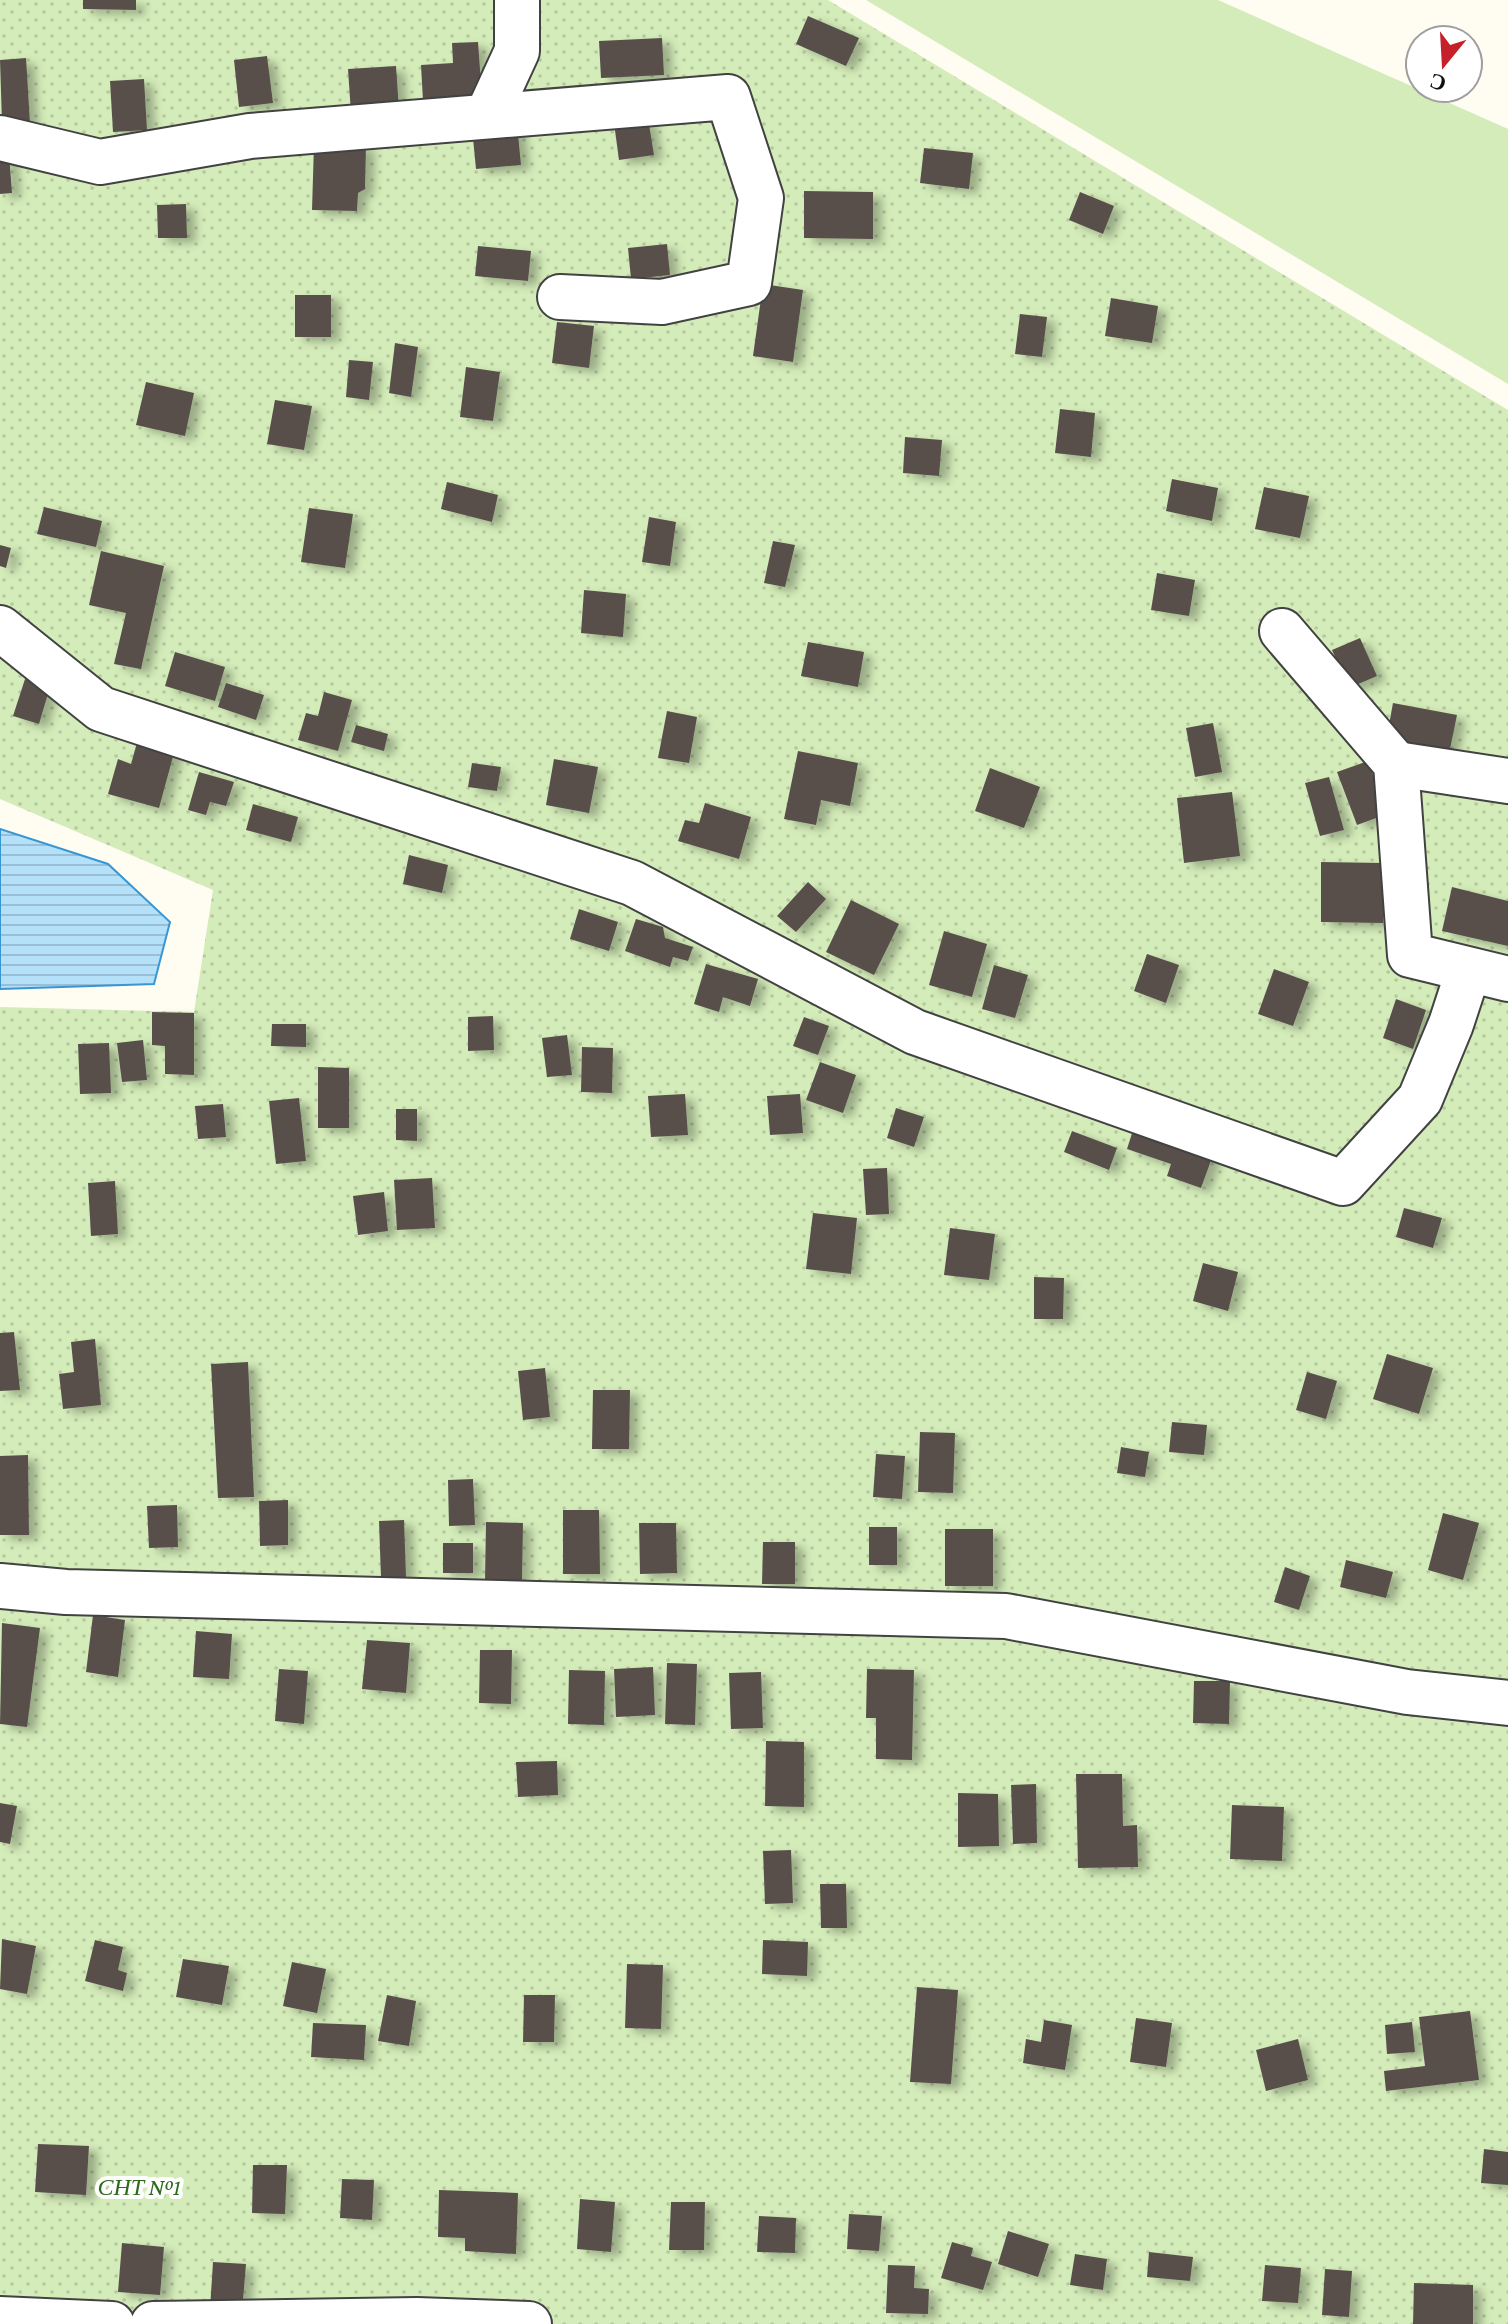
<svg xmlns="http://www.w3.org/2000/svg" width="1508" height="2324" viewBox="0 0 1508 2324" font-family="'Crimson Pro',serif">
<defs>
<pattern id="garden-dots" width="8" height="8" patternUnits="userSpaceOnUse" patternTransform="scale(2)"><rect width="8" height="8" fill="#d4ecb9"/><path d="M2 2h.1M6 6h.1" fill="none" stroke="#b5c99e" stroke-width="1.8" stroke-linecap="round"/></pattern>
<pattern id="water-rules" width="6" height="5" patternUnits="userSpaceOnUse" patternTransform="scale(2)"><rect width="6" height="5" fill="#b4e0f9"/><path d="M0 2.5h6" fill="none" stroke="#9abfd4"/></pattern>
<filter id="shadow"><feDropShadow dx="9" dy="5" stdDeviation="4" flood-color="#0004"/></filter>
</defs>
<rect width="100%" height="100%" fill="#fffcf2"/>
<path fill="#d4ecb9" d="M866,0H1218L1508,129V384Z"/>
<path fill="url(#garden-dots)" d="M0,0H828L1508,410V2324H0V1007L194,1012L213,890L0,799Z"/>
<path fill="url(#water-rules)" stroke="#3897d3" stroke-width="2" d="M0,829L108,864L170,922L154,984L0,989Z"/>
<g fill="#59504b" filter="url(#shadow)">
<path d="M83,0H136V10L83,9Z"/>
<path d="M808,16L859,38L846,66L796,44Z"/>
<path d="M662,38L664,75L601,78L599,41Z"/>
<path d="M478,42L482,97L423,101L421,65L453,63L452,43Z"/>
<path d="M267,56L273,103L239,107L234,60Z"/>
<path d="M26,58L30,123L2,124L0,60Z"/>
<path d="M396,66L399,110L351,113L348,69Z"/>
<path d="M144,79L147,130L113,132L110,81Z"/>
<path d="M648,118L654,155L619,160L614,123Z"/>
<path d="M517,124L521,165L476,169L472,128Z"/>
<path d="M314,144L366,145L365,189L358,193L357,211L312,210Z"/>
<path d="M924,148L973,153L969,189L920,183Z"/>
<path d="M9,154L12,193L0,194V155Z"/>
<path d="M804,191L873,192V239L804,238Z"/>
<path d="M1080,192L1114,206L1103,234L1069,220Z"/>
<path d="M186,204L187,238H158L157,205Z"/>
<path d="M667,244L670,275L631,279L628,248Z"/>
<path d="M478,246L531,251L528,281L475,276Z"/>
<path d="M763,284L803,290L793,362L753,356Z"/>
<rect x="295" y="295" width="36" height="42"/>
<path d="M1111,298L1158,306L1152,343L1105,336Z"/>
<path d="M1020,314L1047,317L1042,357L1015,354Z"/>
<path d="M557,322L594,326L589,368L552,363Z"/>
<path d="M395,343L418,347L411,397L389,393Z"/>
<path d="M349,360L373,362L369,400L346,397Z"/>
<path d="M466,367L500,372L493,421L460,417Z"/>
<path d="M146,382L194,393L185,436L136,425Z"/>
<path d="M275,400L312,406L304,450L267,444Z"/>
<path d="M1060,409L1095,413L1091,457L1055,453Z"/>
<path d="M905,437L942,440L939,476L903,473Z"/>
<path d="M1172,479L1218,488L1212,521L1166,511Z"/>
<path d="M447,482L498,495L492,522L441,509Z"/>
<path d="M1264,487L1309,496L1300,538L1255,529Z"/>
<path d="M44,507L102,521L96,547L37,534Z"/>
<path d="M309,508L353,514L345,568L301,562Z"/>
<path d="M649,517L676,522L670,566L642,562Z"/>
<path d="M773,541L795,545L785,587L764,583Z"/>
<path d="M0,545L11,548L6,568L0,566Z"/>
<path d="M101,551L164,566L141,669L114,664L126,613L89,605Z"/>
<path d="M1157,573L1195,580L1189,616L1151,610Z"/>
<path d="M584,590L626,594L623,637L581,633Z"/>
<path d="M1360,638L1377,676L1349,688L1332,650Z"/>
<path d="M808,642L864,652L858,687L801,676Z"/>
<path d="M175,652L225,667L215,701L165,686Z"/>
<path d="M25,679L50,687L39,724L13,716Z"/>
<path d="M226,683L264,695L256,720L218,707Z"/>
<path d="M324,692L352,700L338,751L298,740L306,713L318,716Z"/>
<path d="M1393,703L1457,715L1449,754L1386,741Z"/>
<path d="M667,711L697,717L689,763L658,758Z"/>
<path d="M1213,723L1222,772L1195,777L1186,728Z"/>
<path d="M356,725L388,734L384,751L351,742Z"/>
<path d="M140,732L177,742L159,808L108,794L118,759L131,764Z"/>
<path d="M798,751L858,763L850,806L821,800L816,825L784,819Z"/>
<path d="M554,759L598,767L589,813L546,805Z"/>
<path d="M1368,761L1387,814L1357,825L1337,772Z"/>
<path d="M472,763L501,767L497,791L468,787Z"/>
<path d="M990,768L1040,787L1024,828L975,811Z"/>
<path d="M199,772L234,782L226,806L210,802L206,815L188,810Z"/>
<path d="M1329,777L1344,830L1320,836L1305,783Z"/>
<path d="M1232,792L1240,856L1184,863L1177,798Z"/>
<path d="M705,803L751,817L739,859L678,841L685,820L699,823Z"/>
<path d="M253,804L298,817L291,842L246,830Z"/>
<path d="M409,855L448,865L442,893L403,884Z"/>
<path d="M1321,862L1383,863V923L1321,922Z"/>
<path d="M808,882L826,899L796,932L777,916Z"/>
<path d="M1452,887L1508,901V946L1442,931Z"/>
<path d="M851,900L899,924L874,975L826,952Z"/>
<path d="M579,909L618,922L609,951L570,939Z"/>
<path d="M636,919L663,927L665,938L693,947L688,961L673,957L670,967L625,951Z"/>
<path d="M944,931L987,944L972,997L929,985Z"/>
<path d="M1147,954L1179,965L1166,1003L1134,991Z"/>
<path d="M706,964L758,979L750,1006L723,997L719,1012L694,1004Z"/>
<path d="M994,965L1028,975L1015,1018L982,1009Z"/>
<path d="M1274,969L1309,982L1293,1026L1258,1014Z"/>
<path d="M1396,999L1426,1010L1413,1049L1383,1038Z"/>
<path d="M152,1012L194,1013V1075L165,1074V1046L152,1045Z"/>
<path d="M493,1016L494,1050L468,1051V1017Z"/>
<path d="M804,1017L829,1026L818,1055L793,1046Z"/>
<path d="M272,1024H306V1047L271,1046Z"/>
<path d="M567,1035L572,1075L547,1077L542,1038Z"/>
<path d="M143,1040L147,1080L122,1082L117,1043Z"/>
<path d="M109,1043L111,1093L80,1094L78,1044Z"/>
<path d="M582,1047L613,1048L612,1093L581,1092Z"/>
<path d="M820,1062L856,1075L843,1113L806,1100Z"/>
<path d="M318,1067L349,1068V1128H318Z"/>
<path d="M685,1094L688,1135L651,1137L648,1096Z"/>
<path d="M800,1094L803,1133L770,1135L767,1096Z"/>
<path d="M299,1098L306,1161L276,1164L269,1101Z"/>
<path d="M223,1104L226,1137L198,1139L195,1106Z"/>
<path d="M896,1108L924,1117L914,1147L887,1138Z"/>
<path d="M396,1109H417V1141L396,1140Z"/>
<path d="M1134,1127L1213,1155L1201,1188L1167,1176L1171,1164L1127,1149Z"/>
<path d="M1072,1131L1117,1148L1109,1170L1064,1152Z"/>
<path d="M887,1168L889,1214L866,1215L863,1169Z"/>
<path d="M432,1178L435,1228L397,1230L394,1180Z"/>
<path d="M115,1181L118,1234L91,1236L88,1183Z"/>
<path d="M384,1192L388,1231L358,1235L353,1196Z"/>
<path d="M1404,1208L1442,1218L1433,1248L1396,1237Z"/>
<path d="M813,1213L857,1218L851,1274L806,1269Z"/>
<path d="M950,1228L995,1234L989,1280L944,1275Z"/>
<path d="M1203,1263L1238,1272L1228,1311L1193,1301Z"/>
<path d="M1034,1277L1064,1278L1063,1319H1034Z"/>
<path d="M14,1332L20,1390L0,1391V1333Z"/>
<path d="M95,1339L101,1405L63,1409L59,1374L74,1372L71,1342Z"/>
<path d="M1387,1354L1433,1368L1419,1414L1373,1399Z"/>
<path d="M248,1362L254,1497L218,1498L211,1364Z"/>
<path d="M545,1368L550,1417L523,1420L518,1371Z"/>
<path d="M1307,1372L1337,1381L1326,1419L1296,1410Z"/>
<path d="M593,1390H630L629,1449H592Z"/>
<path d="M1172,1422L1207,1425L1204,1455L1169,1452Z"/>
<path d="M920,1432L955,1433L953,1493L918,1492Z"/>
<path d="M1121,1447L1149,1452L1145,1477L1117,1473Z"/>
<path d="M876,1454L905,1456L902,1499L873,1497Z"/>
<path d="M28,1455L29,1535H0V1456Z"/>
<path d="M473,1479L475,1525L449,1526L448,1480Z"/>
<path d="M288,1500V1545L260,1546L259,1501Z"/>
<path d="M177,1505L178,1547L149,1548L147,1506Z"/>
<path d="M563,1510H599L600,1574H563Z"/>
<path d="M1443,1513L1479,1523L1463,1580L1428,1570Z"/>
<path d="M404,1520L406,1577L381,1578L379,1521Z"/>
<path d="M486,1522L523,1523L522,1580H485Z"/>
<path d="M639,1523H676L677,1573L640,1574Z"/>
<rect x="869" y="1527" width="28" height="38"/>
<rect x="945" y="1529" width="48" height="57"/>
<path d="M763,1542H795V1584H762Z"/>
<rect x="443" y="1543" width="30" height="30"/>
<path d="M1346,1560L1393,1572L1386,1598L1340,1587Z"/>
<path d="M1285,1567L1310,1576L1299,1610L1274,1602Z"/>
<path d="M93,1615L125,1620L118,1677L86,1672Z"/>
<path d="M2,1623L40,1628L27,1727L0,1724Z"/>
<path d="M196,1631L232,1634L229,1679L193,1677Z"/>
<path d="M367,1640L410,1643L406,1693L362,1689Z"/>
<path d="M480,1650H512L511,1704L479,1703Z"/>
<path d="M667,1663L697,1664L695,1725L665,1724Z"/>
<path d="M653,1667L655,1715L616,1717L614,1669Z"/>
<path d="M279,1669L308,1671L304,1724L275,1721Z"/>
<path d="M867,1669L914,1670L912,1760L876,1759V1718H866Z"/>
<path d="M569,1670L605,1671L604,1725L568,1724Z"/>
<path d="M761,1672L763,1728L731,1729L729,1673Z"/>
<path d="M1194,1681H1230L1229,1724L1193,1723Z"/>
<path d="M766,1741L804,1742V1807L765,1806Z"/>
<path d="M557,1761L558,1795L518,1797L516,1762Z"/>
<path d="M1076,1774H1122L1123,1826L1137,1825L1138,1867L1078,1868Z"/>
<path d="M1036,1784L1037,1843L1013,1844L1011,1785Z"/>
<path d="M958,1793L998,1794L999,1846L958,1847Z"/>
<path d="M0,1803L17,1806L10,1844L0,1842Z"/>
<path d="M1232,1805L1284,1807L1282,1861L1230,1859Z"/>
<path d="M791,1850L793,1903L765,1904L763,1851Z"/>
<path d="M820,1884H846L847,1928H821Z"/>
<path d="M2,1939L36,1946L27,1994L0,1989Z"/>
<path d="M95,1940L123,1947L118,1970L127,1973L123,1991L85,1981Z"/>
<path d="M763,1940L808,1942L807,1976L762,1974Z"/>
<path d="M183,1959L229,1966L222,2005L176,1997Z"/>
<path d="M292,1962L326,1969L317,2013L283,2006Z"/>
<path d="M627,1964L663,1965L661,2029L625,2028Z"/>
<path d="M917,1987L958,1990L951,2084L910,2082Z"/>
<path d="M387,1995L416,2001L409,2046L378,2041Z"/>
<path d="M524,1995H555L554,2042H523Z"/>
<path d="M1470,2011L1479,2080L1386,2091L1384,2071L1425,2066L1419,2017Z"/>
<path d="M1136,2018L1172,2023L1166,2067L1130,2062Z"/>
<path d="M1044,2020L1072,2025L1065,2070L1023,2063L1026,2039L1041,2042Z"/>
<path d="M1412,2022L1415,2052L1387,2054L1385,2025Z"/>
<path d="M313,2023L366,2025L364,2060L311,2057Z"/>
<path d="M1298,2039L1308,2080L1266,2091L1256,2050Z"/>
<path d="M38,2144L89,2146L86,2195L35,2192Z"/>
<path d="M1484,2149L1508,2152V2185L1481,2183Z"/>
<path d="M253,2165H287L285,2214L252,2213Z"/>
<path d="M342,2179L374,2180L372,2220L340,2218Z"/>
<path d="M439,2190L518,2193L516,2254L465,2251V2238L438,2237Z"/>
<path d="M580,2199L615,2202L611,2252L577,2249Z"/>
<path d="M671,2202H705L704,2250H669Z"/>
<path d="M849,2214L882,2216L879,2251L847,2249Z"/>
<path d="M759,2216L796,2218L795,2253L757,2252Z"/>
<path d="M1008,2231L1049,2244L1038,2277L998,2264Z"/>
<path d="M952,2242L973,2248L971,2256L992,2262L983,2290L941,2278Z"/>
<path d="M122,2243L164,2247L160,2295L118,2292Z"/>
<path d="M1149,2252L1193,2257L1190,2281L1147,2277Z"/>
<path d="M1075,2254L1107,2259L1103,2290L1070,2285Z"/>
<path d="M213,2262L246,2264L242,2312L210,2309Z"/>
<path d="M888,2265L915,2266L914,2288L929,2289L928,2314L886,2313Z"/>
<path d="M1265,2265L1301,2268L1298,2303L1262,2301Z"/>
<path d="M1325,2269L1352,2271L1349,2317L1322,2315Z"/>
<path d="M1414,2283L1473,2285V2324H1413Z"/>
</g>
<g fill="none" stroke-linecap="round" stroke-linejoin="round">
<defs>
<g id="minor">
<path d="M488,114L517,51V0"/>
<path d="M0,138L100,162L250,136L728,97L761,198L749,283L662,302L560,297"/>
<path d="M0,628L101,709L632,883L915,1032L1343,1183L1420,1099L1451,1024L1468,972"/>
<path d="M1282,631L1396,764L1410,955L1508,979"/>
<path d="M1396,764L1508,781"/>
<path d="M0,1586L66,1592L1006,1616L1407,1692L1508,1703"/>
<path d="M0,2319L112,2324"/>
<path d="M153,2324L417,2320L529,2324"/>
</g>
</defs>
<use href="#minor" stroke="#424242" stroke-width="48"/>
<use href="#minor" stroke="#fff" stroke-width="44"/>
</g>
<g text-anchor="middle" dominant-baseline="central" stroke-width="8" stroke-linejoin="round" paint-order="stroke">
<g font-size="24" font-style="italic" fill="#2d6b1c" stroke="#fff">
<text x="139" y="2186">СНТ №1</text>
</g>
</g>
<g transform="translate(1444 64) rotate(198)"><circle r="38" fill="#ffffff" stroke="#9f9f9f" stroke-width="2"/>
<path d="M0-6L14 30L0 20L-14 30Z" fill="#c6202a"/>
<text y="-12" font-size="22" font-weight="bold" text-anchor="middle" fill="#0f0f0f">С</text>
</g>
</svg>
